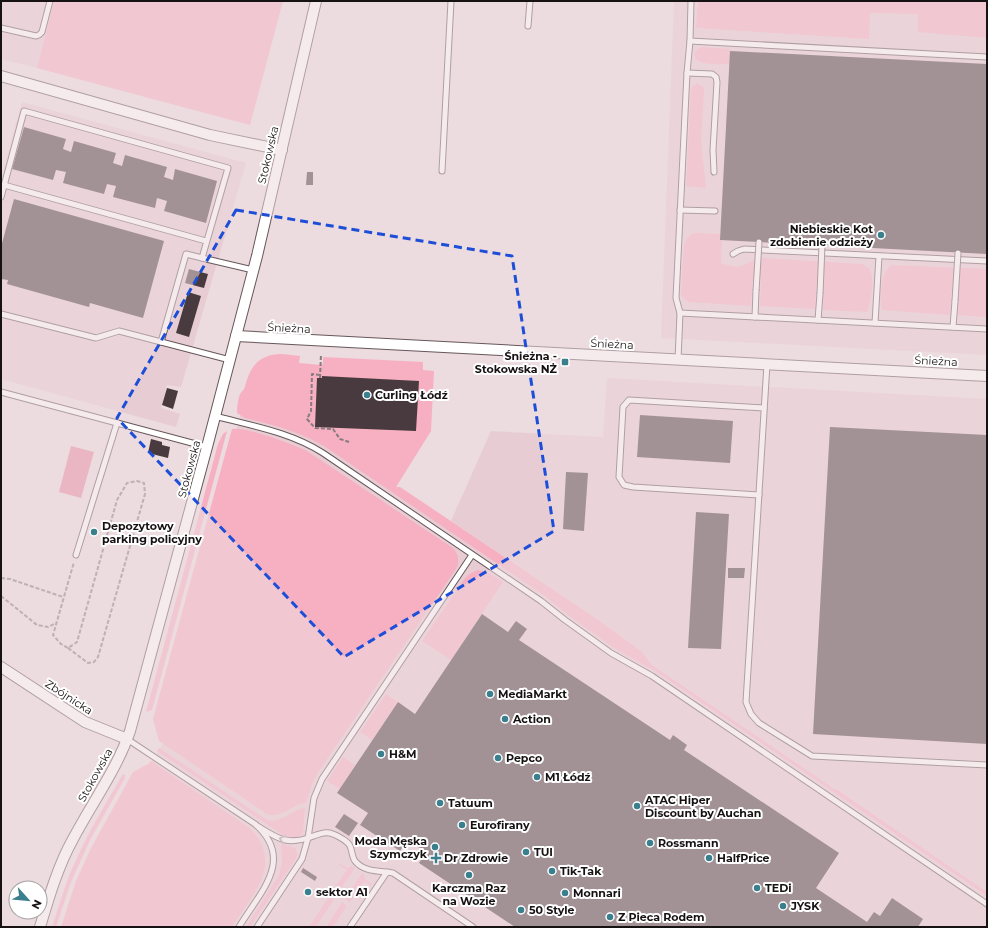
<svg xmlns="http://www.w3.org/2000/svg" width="988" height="928" viewBox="0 0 988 928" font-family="Montserrat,sans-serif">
<rect width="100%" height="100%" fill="#ecdbdf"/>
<g fill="#e7cdd3">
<path d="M1,1H54L37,68L1,59Z"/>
<path d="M674,1H987V355L661,338Z"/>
<path d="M22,102L246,163L181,387L167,385L161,408L180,414L176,427L1,379V178Z"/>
<path d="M607,378L987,399V927H66L147,769L165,740L159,717L242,409L302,429L651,664L641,651L597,619L451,521L491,431L603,437Z"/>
</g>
<g fill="#f7afc2">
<path d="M54,1H283L250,125L37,68Z"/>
<path d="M698,1H987V38L918,32V14L870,13L869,39L696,28Z"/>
<path d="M702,47L730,49V64C721,64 696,66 695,56C694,51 697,49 702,47Z"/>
<path d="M697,83L703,87L704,90L701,141L706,188L686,186L691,89L693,86Z"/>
<path d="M693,233L721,234L722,240L721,263C727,265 735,268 741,266C751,263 752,259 764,258L862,264C866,266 870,268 871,273C874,281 871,305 867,312L823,310L824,280L817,279L815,309L760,306L761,276H753L751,306L688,302L682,297L681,293L684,245L687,238Z"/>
<path d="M892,265L987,269V317L958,315L959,286L952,285L950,315L882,310C879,298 880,273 892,265Z"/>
<path d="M282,354L300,356L299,363L321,365L323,364V357L423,362V370L434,371L431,431L396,487H400L597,619L641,651L652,665L811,773L835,790L836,789L987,892V896L655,671L614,648L568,615L545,596L327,448C302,432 274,425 245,418L237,413C237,406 238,400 240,394C241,392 243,391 244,389C246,385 246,381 248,377C254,361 265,354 282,354Z"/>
<path d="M232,429C247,427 292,444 307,451L453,548C459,555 460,562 456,569L319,771L312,784L306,803C293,803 280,820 267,814L159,741L153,719Z"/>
<path d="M227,431L152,710L146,712L218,444L223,434Z"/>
<path d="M478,570L489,573L503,582L451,660L422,641L465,578L471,573Z"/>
<path d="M386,694L398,702L372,740L360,732Z"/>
<path d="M159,748L267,820C281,824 292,809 305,808L303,833C298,839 290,838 283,835L157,751Z"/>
<path d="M343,757L355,765L340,789L327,781Z"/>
<path d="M151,761L251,829C284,865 252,895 232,927H61L76,881L90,850L133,772L148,764Z"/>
<path d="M123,774L125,775V778L91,838L71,882L56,927H52C60,904 66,880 77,858C90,829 107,802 123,774Z"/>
<path d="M283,844L295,848L297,852V857L250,927H246L279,875L282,863L281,845Z"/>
<path d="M340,864L348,868L351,866L355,868L337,894L332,891L347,870L339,865Z"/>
<path d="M362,873L365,876V879L372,884L371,886L364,881L350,902L345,899Z"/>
<path d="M330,895L335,898L316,927H309Z"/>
<path d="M342,902L347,906L333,927H326Z"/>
</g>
<path fill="#e78ba5" d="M71,446L94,452L81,498L59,492Z"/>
<g fill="#483a3e">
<path d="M730,51L987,64V254L720,240Z"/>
<path d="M24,127L66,139L63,149L71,152L74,141L116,153L113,163L122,166L125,155L167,167L164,177L173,180L175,169L217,181L206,223L164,211L167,201L157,198L155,208L113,197L116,186L107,184L104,194L63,183L66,172L56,170L53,180L12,169Z"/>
<path d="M307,172H313V185H306Z"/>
<path d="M14,199L164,241L143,318L90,303L89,307L7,284L8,280L1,279V247Z"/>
<path d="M189,269L208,274L204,288L185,283Z"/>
<path d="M188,292L201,296L189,337L176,333Z"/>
<path d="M322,376L419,381L416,431L315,427L317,378H322Z"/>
<path d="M167,388L178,391L173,409L162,405Z"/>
<path d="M640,415L733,421L730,463L637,457Z"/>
<path d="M830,427L987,435V744L813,734Z"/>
<path d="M151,439L162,442V445L170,447L168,458L148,453Z"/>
<path d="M566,472L588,473L584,531L563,529Z"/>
<path d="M696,512L729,514L721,649L688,648Z"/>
<path d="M728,568H745L744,578H728Z"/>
<path d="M482,614L508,632L516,621L527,629L519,640L670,740L673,735L687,745L684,750L839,853L816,888L867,922L874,912L880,916L892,898L923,919L918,927H515L419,863L426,852L407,840L400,851L360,825L368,813L337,793L398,702L415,714Z"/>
<path d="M344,814L358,823L349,836L335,827Z"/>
<path d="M303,868L317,877L315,881L301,872Z"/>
</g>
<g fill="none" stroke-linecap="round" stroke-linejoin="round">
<defs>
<g id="lane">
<path d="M528,26L530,1"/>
<path d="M1,28L36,36L39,35L42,32L50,1"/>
<path d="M690,41L987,57"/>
<path d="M687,73L712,74L716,77L717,82L713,150L714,172"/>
<path d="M442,171L451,1"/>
<path d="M4,185L206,241"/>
<path d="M1,197L24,111L228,168L202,258L253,270"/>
<path d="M680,210L715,211"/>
<path d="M733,254L738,251L744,249L987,261"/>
<path d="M680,313L987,329"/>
<path d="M1,314L96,338L119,331L230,360"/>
<path d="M755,317L756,291"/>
<path d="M818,320L820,294"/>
<path d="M875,323L879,256"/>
<path d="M953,327L955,301"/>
<path d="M161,342L186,254L202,258"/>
<path d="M678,360L680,313L676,298L687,73L690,41L691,1"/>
<path d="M767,364L746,702L751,714L759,723L812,756L987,765"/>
<path d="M1,392L207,447"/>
<path d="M215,416C252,426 290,432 323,453L541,601L565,620L611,653L652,676L987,904"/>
<path d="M759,495L633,487L624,485L619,477L623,407L629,400L764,408"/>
<path d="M76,555L117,423"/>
<path d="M127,739L255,824C296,860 259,893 239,927"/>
<path d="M259,827C277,838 287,845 308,838L314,798L322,779L472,555"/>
<path d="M257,927L302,859L308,838C322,833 327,829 341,838C344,840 348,842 350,846C352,850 352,857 355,861C363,871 376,871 387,872"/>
<path d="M350,927L387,872L393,873L473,927"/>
</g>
<g id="street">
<path d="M1,76L210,135L282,150"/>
<path d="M236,336L987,376"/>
<path d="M1,667L85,722L127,739"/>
<path d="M40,927C49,897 58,866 73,839C92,803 117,769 130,731L207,447L257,256L316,1"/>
</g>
</defs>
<use href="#lane" stroke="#66575a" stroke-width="7"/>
<use href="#street" stroke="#66575a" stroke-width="12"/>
<g stroke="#877c7f" stroke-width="2" stroke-dasharray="4 2" stroke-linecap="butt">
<path d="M320,375L312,374L311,411L307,419L315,428L333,429L340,439L349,442"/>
<path d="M320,378L321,354"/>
<path d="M1,578L10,579L63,597"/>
<path d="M1,596L37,625L48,627L56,623"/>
<path d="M68,648L88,663L94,662L98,657L145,494L144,483L137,481L127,483L117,500L77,642L68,648L61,644L53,635L74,562"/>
</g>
<use href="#lane" stroke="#fff" stroke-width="5"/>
<use href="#street" stroke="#fff" stroke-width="10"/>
<defs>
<g id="lane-bridge">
<path d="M756,291L759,242"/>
<path d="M820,294L822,245"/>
<path d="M955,301L958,253"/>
</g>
</defs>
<use href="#lane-bridge" stroke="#66575a" stroke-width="7" stroke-linecap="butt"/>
<use href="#lane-bridge" stroke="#fff" stroke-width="5"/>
</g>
<defs><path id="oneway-chevron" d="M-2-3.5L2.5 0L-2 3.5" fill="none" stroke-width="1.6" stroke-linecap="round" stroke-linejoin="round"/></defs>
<use stroke="#a2a0a0" href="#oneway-chevron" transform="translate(282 839) rotate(-164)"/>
<path d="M0 0H988V928H0ZM236,210L512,256L554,531L344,657L117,418Z" fill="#ecdbdf" fill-opacity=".55" fill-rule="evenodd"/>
<path fill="none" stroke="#1d4ed8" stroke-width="3" stroke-dasharray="8 5" stroke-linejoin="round" d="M236,210L512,256L554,531L344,657L117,418Z"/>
<g fill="#3a7f8d" stroke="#fff" stroke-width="1.5">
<circle cx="881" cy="235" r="4"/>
<rect x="561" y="358" width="8" height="8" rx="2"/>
<circle cx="367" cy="395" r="4"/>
<circle cx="94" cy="532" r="4"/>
<circle cx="490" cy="694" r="4"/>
<circle cx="505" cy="719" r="4"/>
<circle cx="381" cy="754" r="4"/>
<circle cx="498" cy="758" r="4"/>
<circle cx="537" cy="777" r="4"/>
<circle cx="440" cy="803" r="4"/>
<circle cx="637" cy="806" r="4"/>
<circle cx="462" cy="825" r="4"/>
<circle cx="650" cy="843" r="4"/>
<circle cx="435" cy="847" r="4"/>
<circle cx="526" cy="852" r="4"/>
<path d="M434 852h4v4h4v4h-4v4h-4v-4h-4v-4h4z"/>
<circle cx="709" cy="858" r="4"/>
<circle cx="552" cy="871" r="4"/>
<circle cx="469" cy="875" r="4"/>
<circle cx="757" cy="888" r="4"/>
<circle cx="308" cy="892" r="4"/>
<circle cx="565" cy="893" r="4"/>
<circle cx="783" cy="906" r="4"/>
<circle cx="521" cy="910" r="4"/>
<circle cx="610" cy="917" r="4"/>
</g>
<g text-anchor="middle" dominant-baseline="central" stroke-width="4" stroke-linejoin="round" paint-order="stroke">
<g font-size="11" fill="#161112" stroke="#fff">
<text transform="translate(268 155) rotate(-77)">Stokowska</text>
<text transform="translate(289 328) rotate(3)">Śnieżna</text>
<text transform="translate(612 344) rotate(3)">Śnieżna</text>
<text transform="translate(936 361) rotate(3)">Śnieżna</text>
<text transform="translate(189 469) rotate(-75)">Stokowska</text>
<text transform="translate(69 697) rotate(33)">Zbójnicka</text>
<text transform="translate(95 775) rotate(-61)">Stokowska</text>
</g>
<g font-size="11" font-weight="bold" fill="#161112" stroke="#fff" text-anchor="start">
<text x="873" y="229" text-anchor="end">Niebieskie Kot<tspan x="873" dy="13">zdobienie odzieży</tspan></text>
<text x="557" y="356" text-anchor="end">Śnieżna -<tspan x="557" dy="13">Stokowska NŻ</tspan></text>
<text x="375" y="395">Curling Łódź</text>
<text x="102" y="526">Depozytowy<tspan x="102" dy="13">parking policyjny</tspan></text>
<text x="498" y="694">MediaMarkt</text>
<text x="513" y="719">Action</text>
<text x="389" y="754">H&amp;M</text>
<text x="506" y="758">Pepco</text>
<text x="545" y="777">M1 Łódź</text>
<text x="645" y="800">ATAC Hiper<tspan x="645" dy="13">Discount by Auchan</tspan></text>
<text x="448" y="803">Tatuum</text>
<text x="470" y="825">Eurofirany</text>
<text x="427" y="841" text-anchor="end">Moda Męska<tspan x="427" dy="13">Szymczyk</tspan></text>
<text x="658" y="843">Rossmann</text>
<text x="534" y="852">TUI</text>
<text x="444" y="858">Dr Zdrowie</text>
<text x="717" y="858">HalfPrice</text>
<text x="560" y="871">Tik-Tak</text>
<text x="469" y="888" text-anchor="middle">Karczma Raz<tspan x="469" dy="13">na Wozie</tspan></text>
<text x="765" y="888">TEDi</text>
<text x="316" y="892">sektor A1</text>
<text x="573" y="893">Monnari</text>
<text x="791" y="906">JYSK</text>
<text x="529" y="910">50 Style</text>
<text x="618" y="917">Z Pieca Rodem</text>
</g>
</g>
<rect width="988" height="928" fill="none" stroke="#161112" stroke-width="4"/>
<g transform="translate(28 900) rotate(117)"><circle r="19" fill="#ffffff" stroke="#a2a0a0"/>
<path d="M0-3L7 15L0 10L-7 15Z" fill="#3a7f8d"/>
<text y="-6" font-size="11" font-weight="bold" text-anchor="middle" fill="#161112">N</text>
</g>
</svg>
